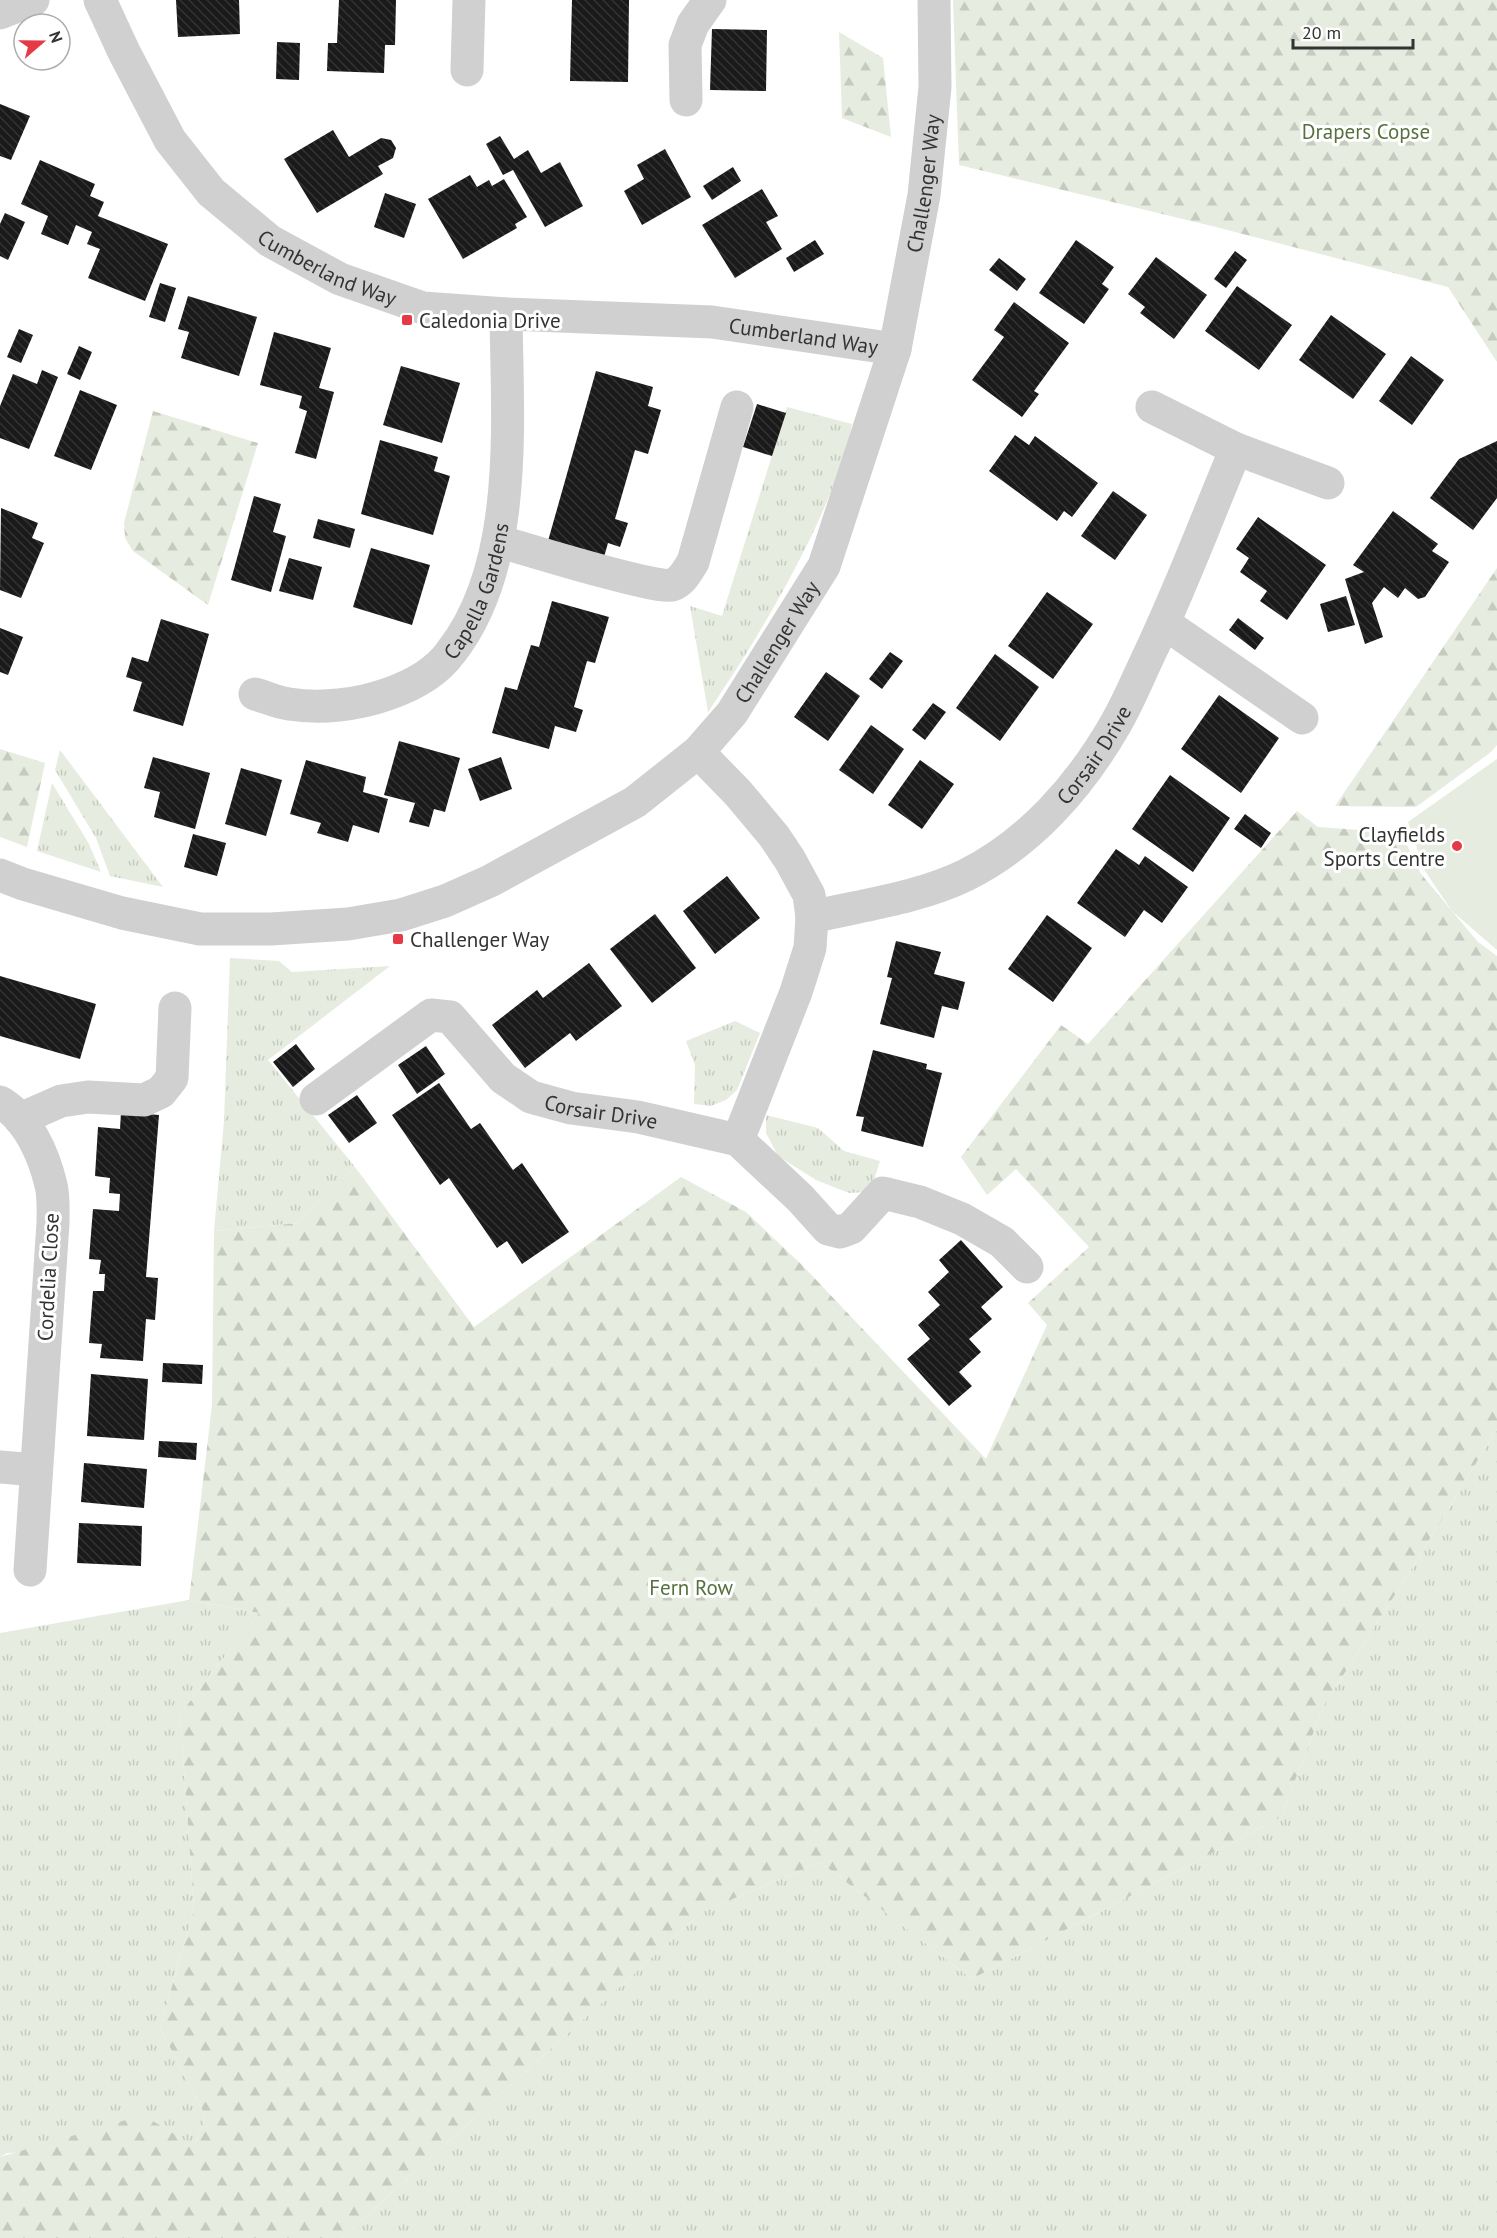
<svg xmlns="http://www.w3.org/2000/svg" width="1497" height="2238" viewBox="0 0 1497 2238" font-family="'PT Sans',sans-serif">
<defs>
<pattern id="grass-tufts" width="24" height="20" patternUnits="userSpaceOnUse" patternTransform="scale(1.5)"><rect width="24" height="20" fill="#e6ecdf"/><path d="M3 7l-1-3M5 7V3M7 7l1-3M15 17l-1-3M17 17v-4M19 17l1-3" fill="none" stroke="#c6cbc0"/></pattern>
<pattern id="forest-firs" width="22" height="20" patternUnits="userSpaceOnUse" patternTransform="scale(1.5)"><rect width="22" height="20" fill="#e6ecdf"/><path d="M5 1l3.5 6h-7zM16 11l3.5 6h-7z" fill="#c6cbc0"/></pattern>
<pattern id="building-back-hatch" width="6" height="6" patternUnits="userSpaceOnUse" patternTransform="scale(1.5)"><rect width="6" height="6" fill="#1a1a1a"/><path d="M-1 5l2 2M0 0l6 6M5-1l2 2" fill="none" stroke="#333"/></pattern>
</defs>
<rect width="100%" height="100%" fill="#fff"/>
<g fill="url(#grass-tufts)">
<path d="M787,407L852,424C844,463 828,501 811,537C781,598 747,655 708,712L690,606L722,616Z"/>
<path d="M60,750L163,887L110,876L96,838L55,770Z"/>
<path d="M52,783L89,844L101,872L37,851Z"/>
<path d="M230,958L279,961L292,972L390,966L268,1060L355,1167L298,1223L214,1231L224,1121Z"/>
<path d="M735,1021L760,1033L737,1090L726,1100L711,1106L694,1104L695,1065L686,1041Z"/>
<path d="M766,1115L818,1128L844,1151L880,1161L874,1180L866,1192L849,1193L816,1180L778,1156L766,1133Z"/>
<path d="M1497,1429V2238H342L702,1912L820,1862L972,1979L1281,1817L1324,1705L1407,1576Z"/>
<path d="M189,1600L259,1613L180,1714L194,1910L160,2028L206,2117L194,2146L7,2153L0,2157V1633Z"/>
</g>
<g fill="url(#forest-firs)">
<path d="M953,0H1497V362L1448,287L1212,226L959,165Z"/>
<path d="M839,32L883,58L891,137L842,118Z"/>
<path d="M153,411L258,443L208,605L133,551L125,538L124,523Z"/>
<path d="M1497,568V745L1491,752L1416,807L1335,806Z"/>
<path d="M0,749L45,763L27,847L0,837Z"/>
<path d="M1297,811L1318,827L1401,833L1421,874L1478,942L1497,956V1429L1407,1576L1324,1705L1281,1817L972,1979L820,1862L702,1912L342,2238H0V2157L143,2115L194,2146L206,2117L160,2028L194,1910L180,1714L259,1613L189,1600L212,1405L214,1231L298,1223L355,1167L474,1327L681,1177L746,1212L802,1265L986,1459L1047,1325L1028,1303L1089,1247L1016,1169L987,1195L961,1157L1061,1025L1088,1044Z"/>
</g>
<path fill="#e6ecdf" d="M1497,759V950L1452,911L1425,871L1408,822Z"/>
<g fill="url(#building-back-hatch)">
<path d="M176,0H239L240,34L178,37Z"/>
<path d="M339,0H396L395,45H385L384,73L327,71L328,43H337Z"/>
<path d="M572,0H629L628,82L570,81Z"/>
<path d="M712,29L767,30L766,91L710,90Z"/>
<path d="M277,42L300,43L299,80L276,79Z"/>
<path d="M0,104L30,116L11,160L0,156Z"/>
<path d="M333,130L349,157L381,138L391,140L396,148L393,158L378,166L383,174L317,213L284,159Z"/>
<path d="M500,136L514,159L528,150L541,173L560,162L583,206L545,227L513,170L503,175L486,144Z"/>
<path d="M665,149L691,197L642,225L624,191L644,179L637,165Z"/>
<path d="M40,160L95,184L90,196L104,202L98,216L168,244L145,301L88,278L100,249L87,244L92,232L76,225L68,245L41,234L48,216L21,204Z"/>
<path d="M733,167L741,181L712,200L703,186Z"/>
<path d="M470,175L477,187L489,180L492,186L504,179L527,217L515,224L517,228L463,259L428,199Z"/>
<path d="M762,189L778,216L766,222L782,249L735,278L702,225Z"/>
<path d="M385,193L416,204L404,238L374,227Z"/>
<path d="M5,213L25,222L8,260L0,256V224Z"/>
<path d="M815,240L824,254L794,272L786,258Z"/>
<path d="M1076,240L1114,267L1102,284L1109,289L1084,324L1039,293Z"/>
<path d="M1235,251L1247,260L1226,288L1214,279Z"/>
<path d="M1156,257L1207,295L1174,339L1140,313L1145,307L1128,294Z"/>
<path d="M999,258L1026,279L1017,291L989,270Z"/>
<path d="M160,283L176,288L165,322L149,317Z"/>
<path d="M1237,286L1292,325L1259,370L1205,331Z"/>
<path d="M188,296L257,317L239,376L181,358L189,332L178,329Z"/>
<path d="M1014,302L1069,343L1034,391L1039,394L1022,417L972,380L1004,337L994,330Z"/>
<path d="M1331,315L1386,354L1353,399L1299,360Z"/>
<path d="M19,329L33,335L21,363L7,357Z"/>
<path d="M274,332L331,348L319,388L334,392L316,459L295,453L307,411L299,408L302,396L260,385Z"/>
<path d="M79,346L92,352L80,380L67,374Z"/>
<path d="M1411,356L1444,380L1412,425L1379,401Z"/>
<path d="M401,366L460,383L442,443L383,425Z"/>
<path d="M42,370L58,377L29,449L0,438V406L13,374L37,384Z"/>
<path d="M596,371L653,387L648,406L661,410L648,454L635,450L615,519L628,523L620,547L608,543L604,557L548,541Z"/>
<path d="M80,390L117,405L91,470L54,456Z"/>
<path d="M757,404L786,413L772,456L743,447Z"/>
<path d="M1015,435L1029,445L1035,436L1098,483L1072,517L1064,511L1057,521L989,471Z"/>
<path d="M380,440L438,457L434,471L450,476L433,535L361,514Z"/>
<path d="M1497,441V498L1473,530L1430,498L1459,459Z"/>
<path d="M1113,491L1147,515L1115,560L1081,536Z"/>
<path d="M254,496L281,504L273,532L286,536L271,592L231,580Z"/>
<path d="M1,508L38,523L32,538L44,543L21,598L0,590Z"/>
<path d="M1393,511L1438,544L1432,551L1449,562L1425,597L1418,599L1405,588L1398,598L1384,587L1372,603L1383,637L1365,644L1345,579L1364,572L1353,565Z"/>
<path d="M1258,517L1326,565L1287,620L1260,601L1267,591L1240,572L1249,558L1236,549Z"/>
<path d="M318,519L355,529L350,548L313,538Z"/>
<path d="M371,548L430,565L412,625L353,607Z"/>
<path d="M289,558L322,567L313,600L279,591Z"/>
<path d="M1047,592L1093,624L1053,679L1008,646Z"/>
<path d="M1346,596L1355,625L1328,632L1320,604Z"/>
<path d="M552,601L609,617L595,663L587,661L574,707L583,710L576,732L555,726L549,749L492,733L505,687L517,690L531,645L539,647Z"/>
<path d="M1238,618L1264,638L1255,650L1229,630Z"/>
<path d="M161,619L209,634L183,726L133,711L142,682L126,677L132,657L148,662Z"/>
<path d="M0,628L23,637L8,675L0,672Z"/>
<path d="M890,652L903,661L882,689L869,679Z"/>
<path d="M995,654L1039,687L1000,741L956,708Z"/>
<path d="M826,672L860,696L828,741L794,717Z"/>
<path d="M1219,695L1279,738L1241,793L1181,749Z"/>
<path d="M933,703L946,712L925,740L912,730Z"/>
<path d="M871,725L904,749L873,794L839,770Z"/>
<path d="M399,741L460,758L445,812L434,809L429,827L409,822L415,803L384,795Z"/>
<path d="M153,757L210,773L195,829L154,817L160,792L144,788Z"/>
<path d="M501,757L512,789L480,801L468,769Z"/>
<path d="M306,760L366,777L363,792L388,799L379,833L353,825L348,842L317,833L321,823L290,814Z"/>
<path d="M920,760L954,784L922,829L888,805Z"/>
<path d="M241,768L282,780L266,836L225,824Z"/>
<path d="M1170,775L1230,818L1193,872L1132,829Z"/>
<path d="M1245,814L1271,833L1261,848L1234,829Z"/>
<path d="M193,834L226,843L217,876L184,867Z"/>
<path d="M1116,849L1139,865L1145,856L1188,887L1162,923L1144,910L1125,937L1077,903Z"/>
<path d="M727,876L760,918L715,954L683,911Z"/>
<path d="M655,914L696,968L652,1003L610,949Z"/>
<path d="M1047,915L1092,948L1053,1002L1008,969Z"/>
<path d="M896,941L941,952L934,974L965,982L958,1010L942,1006L934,1038L880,1024L892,978L887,977Z"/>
<path d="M589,963L622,1006L576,1041L570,1033L525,1068L492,1025L537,990L543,998Z"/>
<path d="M0,976L96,1004L80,1059L0,1036Z"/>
<path d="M296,1044L315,1069L293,1087L273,1062Z"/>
<path d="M426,1046L445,1074L417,1094L398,1065Z"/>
<path d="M873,1050L927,1064L926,1069L942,1073L923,1147L861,1131L864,1117L856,1116Z"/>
<path d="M439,1083L471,1129L480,1123L513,1170L522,1163L569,1232L522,1264L507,1241L497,1248L449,1178L440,1185L392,1115Z"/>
<path d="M357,1095L377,1123L349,1143L328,1115Z"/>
<path d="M121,1112L159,1115L146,1277L158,1278L155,1320L146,1319L143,1361L100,1358L102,1344L89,1343L93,1291H104L105,1274H99L101,1260L89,1259L93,1209L119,1211L120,1194L109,1193L110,1178L95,1176L98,1127L120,1129Z"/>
<path d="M961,1240L1003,1287L981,1307L992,1319L969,1339L981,1352L959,1372L972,1386L949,1406L907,1359L930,1339L918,1325L940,1305L928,1292L949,1272L939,1260Z"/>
<path d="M163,1363L203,1365L202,1384L162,1382Z"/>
<path d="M91,1374L148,1379L144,1440L87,1436Z"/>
<path d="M159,1441L197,1443L196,1460L158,1457Z"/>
<path d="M84,1463L147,1469L144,1508L81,1502Z"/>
<path d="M79,1523L142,1526L141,1566L77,1563Z"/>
</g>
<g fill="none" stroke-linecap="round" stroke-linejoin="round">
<g stroke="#d0d0d0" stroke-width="33">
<path id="s1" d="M100,0L124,52L170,140L211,192L270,241L340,279L423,308L506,314L712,322L895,349"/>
<path d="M0,13L33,0"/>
<path d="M467,70L469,0"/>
<path d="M686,100L685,45L693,24L710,0"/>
<path d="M1152,407L1236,449L1328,483"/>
<path d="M498,541C522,548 658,590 672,585C683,581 687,571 693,562L737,407"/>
<path d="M1164,623L1302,718"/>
<path id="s2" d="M255,694C266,697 278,703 289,704C321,709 357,705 388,694C411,686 436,673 451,652C520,564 507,420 506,314"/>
<path d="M698,752L738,793L774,836L790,860L809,895L812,917L810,948L796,992L738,1140"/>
<path id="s3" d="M0,875L23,884L122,913L200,929H271L348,924L401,915L445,901L490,881L635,802L698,752L732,713L824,566L895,349L924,195L935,87L934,0"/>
<path id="s4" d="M812,917C863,905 919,898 966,875C1030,843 1080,786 1115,725C1128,703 1138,678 1149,655C1181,588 1207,518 1236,449"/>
<path id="s5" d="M316,1099L431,1015L450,1017L503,1078L531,1097L571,1108L638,1117L738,1140L800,1198L828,1229L840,1232L851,1228L883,1193L920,1202L962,1219L1002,1242L1027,1267"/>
<path d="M0,1102C28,1118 44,1155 51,1185C54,1197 53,1211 53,1223L30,1570"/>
<path d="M20,1119L61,1101L88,1097L144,1100L161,1092L172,1078L175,1008"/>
<path d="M0,1467L36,1470"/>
</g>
</g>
<g fill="#e63946" stroke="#fff" stroke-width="2">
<rect x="401" y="314" width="12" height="12" rx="3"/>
<circle cx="1457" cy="846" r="6"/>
<rect x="392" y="933" width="12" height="12" rx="3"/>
</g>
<g text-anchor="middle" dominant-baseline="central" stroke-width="6" stroke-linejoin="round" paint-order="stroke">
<g font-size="21" fill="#56703f" stroke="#fff">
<text x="1366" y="131">Drapers Copse</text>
<text x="691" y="1587">Fern Row</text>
</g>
<g font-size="21" fill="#333" stroke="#fff">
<text stroke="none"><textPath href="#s3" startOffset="1372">Challenger Way</textPath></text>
<text stroke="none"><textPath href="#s1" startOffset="363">Cumberland Way</textPath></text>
<text stroke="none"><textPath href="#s1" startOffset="849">Cumberland Way</textPath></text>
<text stroke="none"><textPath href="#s2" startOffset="280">Capella Gardens</textPath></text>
<text stroke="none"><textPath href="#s3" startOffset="886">Challenger Way</textPath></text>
<text stroke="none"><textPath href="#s4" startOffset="338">Corsair Drive</textPath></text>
<text stroke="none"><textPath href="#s5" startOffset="348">Corsair Drive</textPath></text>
<text transform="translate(48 1277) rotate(-87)">Cordelia Close</text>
</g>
<g font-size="21" fill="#333" stroke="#fff" text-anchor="start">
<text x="419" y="320">Caledonia Drive</text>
<text x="1445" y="834" text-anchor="end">Clayfields<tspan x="1445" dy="24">Sports Centre</tspan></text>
<text x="410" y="939">Challenger Way</text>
</g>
</g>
<g transform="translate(42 42) rotate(70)"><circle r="28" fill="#ffffff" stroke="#adadad" stroke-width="1.5"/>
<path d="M0-4.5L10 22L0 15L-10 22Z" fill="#e63946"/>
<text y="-9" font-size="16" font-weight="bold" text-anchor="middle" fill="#333333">N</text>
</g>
<path d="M1293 39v9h120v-9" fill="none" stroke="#333333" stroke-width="3"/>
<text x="1302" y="39" font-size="18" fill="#333333" stroke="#ffffff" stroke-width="4.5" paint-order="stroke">20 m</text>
</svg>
